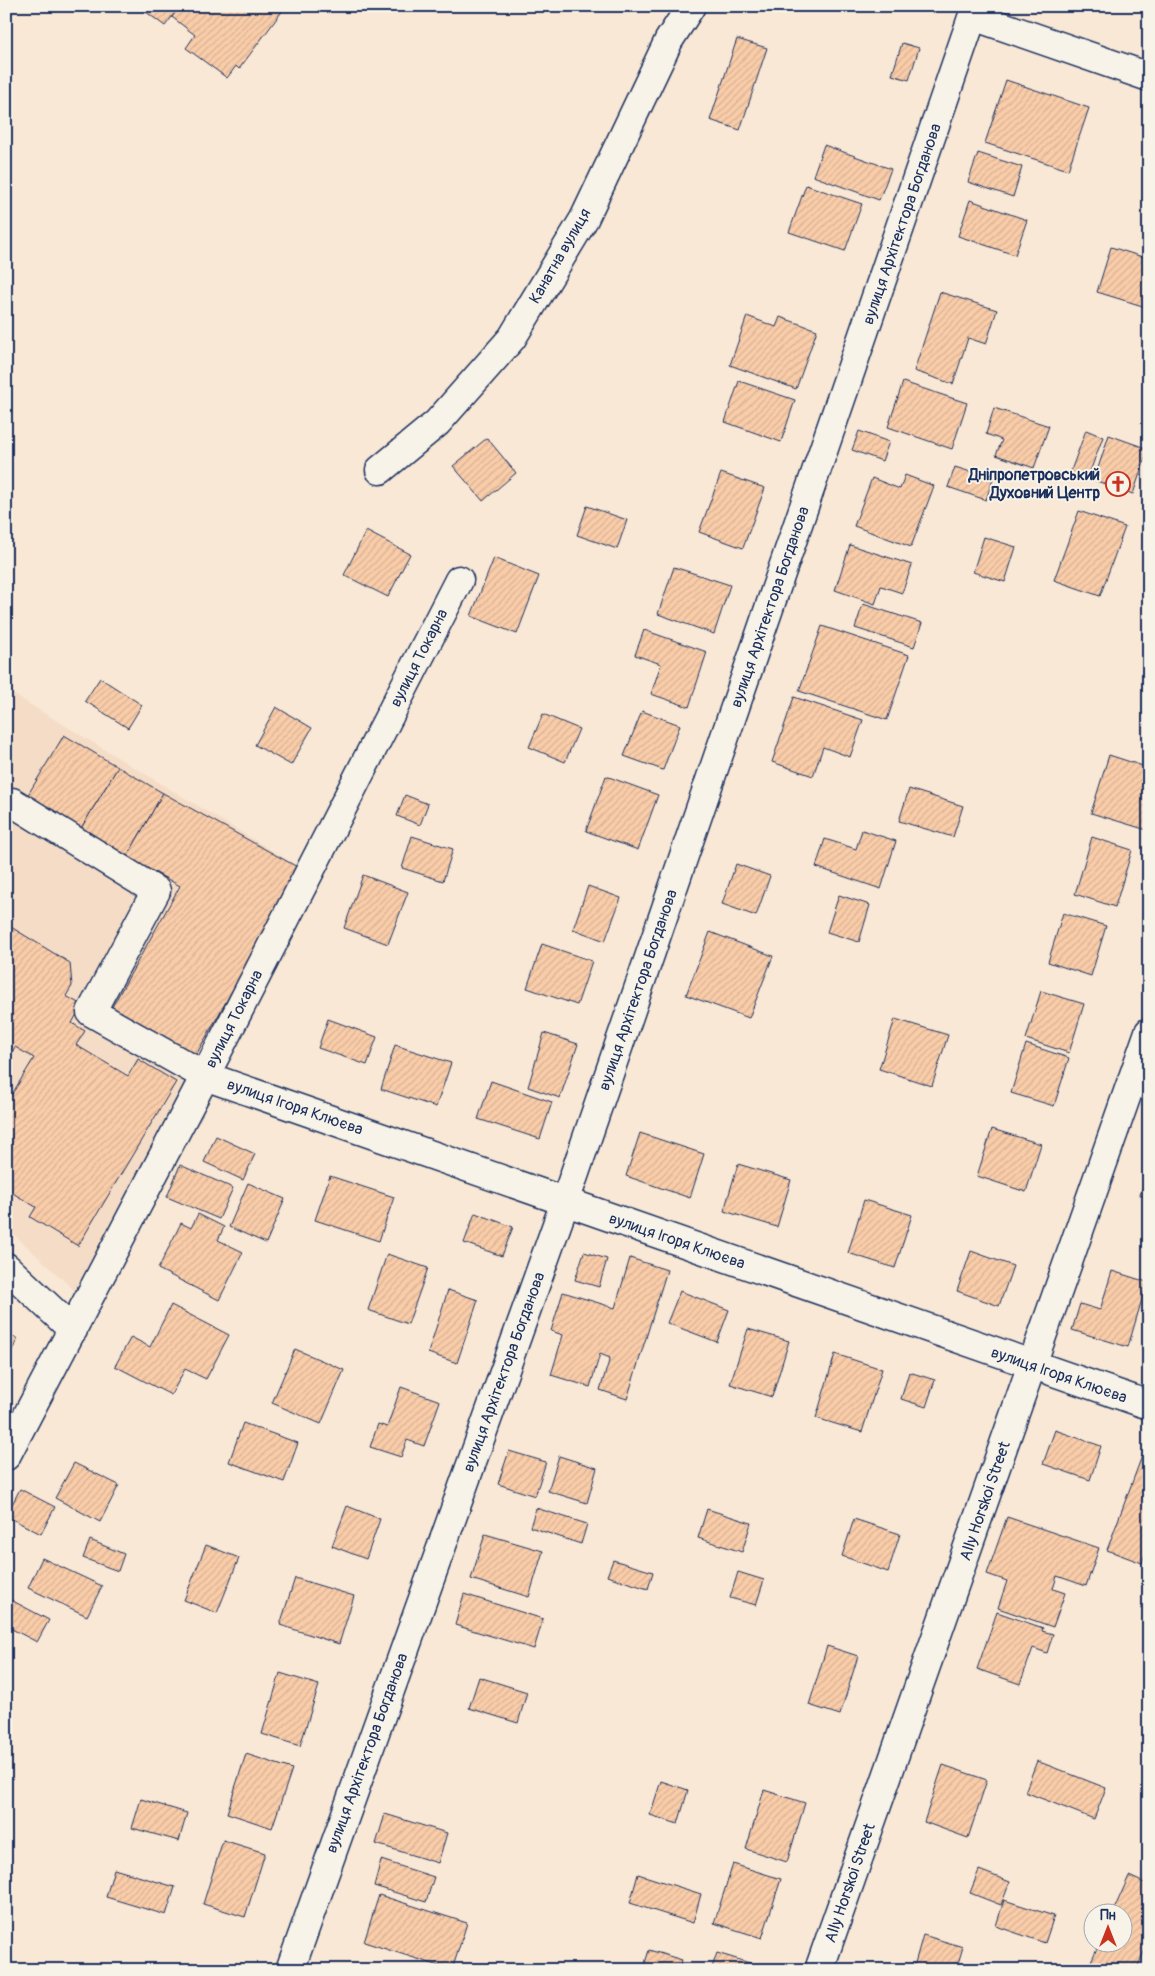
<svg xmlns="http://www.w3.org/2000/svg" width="1155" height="1976" viewBox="0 0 1155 1976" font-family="Pangolin,sans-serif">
<defs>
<pattern id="building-hatch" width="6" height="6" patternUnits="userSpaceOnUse" patternTransform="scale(1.25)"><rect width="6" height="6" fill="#facda9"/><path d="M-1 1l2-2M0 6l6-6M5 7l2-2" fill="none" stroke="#d6b094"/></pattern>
</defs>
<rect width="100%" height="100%" fill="#f8e8d5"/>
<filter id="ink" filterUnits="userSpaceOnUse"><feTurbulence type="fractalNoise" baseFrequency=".02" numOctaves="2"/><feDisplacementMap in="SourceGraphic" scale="10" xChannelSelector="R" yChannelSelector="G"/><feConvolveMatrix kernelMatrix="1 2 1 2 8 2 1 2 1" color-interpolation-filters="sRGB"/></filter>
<g filter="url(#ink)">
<path fill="#f5dcc6" d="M6,690L302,869L75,1291L6,1227Z"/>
<g fill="url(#building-hatch)" stroke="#1b2f5e">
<path d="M138,6H180L165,26Z"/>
<path d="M180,6H286L239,69L236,66L227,78L186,48L195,35L172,17Z"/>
<path d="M737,39L767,48L740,130L710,120Z"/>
<path d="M902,43L919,48L909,80L892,75Z"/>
<path d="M1006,80L1089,108L1068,170L985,143Z"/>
<path d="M824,145L891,169L879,200L813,176Z"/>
<path d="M978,153L1022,167L1013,197L968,182Z"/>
<path d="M806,185L862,204L845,251L789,232Z"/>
<path d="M970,200L1027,220L1015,255L958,236Z"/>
<path d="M1111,247L1149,259V308L1097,292Z"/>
<path d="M940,292L997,310L986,344L968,338L953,384L914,371Z"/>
<path d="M747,316L776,327L780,317L817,330L796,389L730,365Z"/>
<path d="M739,381L795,400L781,442L725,422Z"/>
<path d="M903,382L967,403L952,449L888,427Z"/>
<path d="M994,408L1049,426L1034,468L996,455L1002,440L986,434Z"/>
<path d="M1086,430L1103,437L1086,482L1069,476Z"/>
<path d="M859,431L889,442L882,461L852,450Z"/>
<path d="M1109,435L1148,449L1133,494L1094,480Z"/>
<path d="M487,438L516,473L483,501L453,466Z"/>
<path d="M955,467L993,479L986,500L948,487Z"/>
<path d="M721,473L765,488L743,548L699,532Z"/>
<path d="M905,475L934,486L911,547L854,526L872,478L900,489Z"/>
<path d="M587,506L627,520L617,549L577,535Z"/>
<path d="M1079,511L1125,527L1100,596L1054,580Z"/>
<path d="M366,531L410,554L388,597L344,575Z"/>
<path d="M984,537L1016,547L1005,582L973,572Z"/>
<path d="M850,545L912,565L902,593L881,586L875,604L835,590Z"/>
<path d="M494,558L539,576L517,634L471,616Z"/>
<path d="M674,567L730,585L714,634L658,614Z"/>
<path d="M863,604L922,623L914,647L855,628Z"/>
<path d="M822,626L909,655L887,720L799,691Z"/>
<path d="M644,630L707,652L689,707L651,694L661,664L635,655Z"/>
<path d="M100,678L142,705L128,728L85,701Z"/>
<path d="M794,697L863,720L850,757L823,747L813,776L772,762Z"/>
<path d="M276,707L312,728L291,765L255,745Z"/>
<path d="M642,711L680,725L663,770L624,756Z"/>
<path d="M543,714L579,729L565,762L529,747Z"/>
<path d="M64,735L118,767L80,830L26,798Z"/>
<path d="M1109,755L1149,768V824L1147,830L1091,813Z"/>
<path d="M118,767L163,793L127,857L80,830Z"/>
<path d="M606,776L658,795L638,850L586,831Z"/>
<path d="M909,789L963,806L953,837L899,821Z"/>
<path d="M163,793L301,869L192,1062L108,1014L180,886L127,857Z"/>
<path d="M405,795L428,804L420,825L397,816Z"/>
<path d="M862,830L896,841L881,889L816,867L825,839L856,849Z"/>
<path d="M412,836L453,849L443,881L402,868Z"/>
<path d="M1092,837L1132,850L1115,907L1075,894Z"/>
<path d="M736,864L770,876L756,916L722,904Z"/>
<path d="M363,875L408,892L388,944L344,928Z"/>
<path d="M588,886L621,898L605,941L573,929Z"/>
<path d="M839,895L870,905L859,942L827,932Z"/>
<path d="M1063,913L1106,926L1091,976L1048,962Z"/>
<path d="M6,924L70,963L72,986L66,996L82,1005L72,1023L85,1031L76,1045L128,1076L138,1059L176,1082L78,1246L30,1217L36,1207L6,1189V1104L34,1058L15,1047L6,1062Z"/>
<path d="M710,932L773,956L749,1018L686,995Z"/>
<path d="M542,944L592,961L577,1005L527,988Z"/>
<path d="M1041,991L1084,1004L1069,1053L1026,1039Z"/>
<path d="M328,1019L377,1037L367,1065L318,1048Z"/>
<path d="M895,1019L948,1035L932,1086L879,1069Z"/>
<path d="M544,1033L578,1044L560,1098L528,1087Z"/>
<path d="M1026,1044L1069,1058L1054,1106L1011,1093Z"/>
<path d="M395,1045L451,1063L436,1107L381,1089Z"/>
<path d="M491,1081L552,1102L540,1139L478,1119Z"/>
<path d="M992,1129L1041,1144L1026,1192L977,1176Z"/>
<path d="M640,1133L704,1154L690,1198L626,1176Z"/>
<path d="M216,1136L255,1154L243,1180L204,1162Z"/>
<path d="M738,1164L791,1180L777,1227L724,1211Z"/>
<path d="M180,1165L233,1188L219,1219L167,1197Z"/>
<path d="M1149,1167V1198L1140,1195Z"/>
<path d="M330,1176L394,1197L379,1241L315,1220Z"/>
<path d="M248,1183L285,1199L266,1243L229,1227Z"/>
<path d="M864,1200L912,1215L895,1268L848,1253Z"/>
<path d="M475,1213L513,1227L502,1256L464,1243Z"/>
<path d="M198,1214L224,1227L218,1240L243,1252L219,1300L158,1269L181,1223L191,1228Z"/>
<path d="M971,1251L1013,1266L999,1306L957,1291Z"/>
<path d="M584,1252L607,1259L599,1287L575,1280Z"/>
<path d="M387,1254L428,1268L408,1324L368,1310Z"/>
<path d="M630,1258L667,1270L627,1399L600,1390L610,1358L600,1354L590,1387L551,1375L563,1335L551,1331L563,1292L615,1308Z"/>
<path d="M1112,1271L1147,1282L1128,1347L1072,1330L1080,1304L1100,1310Z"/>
<path d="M448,1290L478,1300L457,1363L428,1353Z"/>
<path d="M680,1291L729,1310L717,1342L667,1323Z"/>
<path d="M171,1305L229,1335L206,1379L185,1369L171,1395L115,1366L131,1337L150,1347Z"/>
<path d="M748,1329L789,1341L772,1397L730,1384Z"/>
<path d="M6,1333L18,1339L6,1361Z"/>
<path d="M295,1349L344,1370L321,1424L272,1403Z"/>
<path d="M835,1354L882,1369L862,1432L816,1418Z"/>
<path d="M909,1372L935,1380L926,1407L901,1399Z"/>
<path d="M401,1387L440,1401L424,1446L407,1440L401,1457L370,1447L378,1424L387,1427Z"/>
<path d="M243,1423L298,1443L284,1482L229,1462Z"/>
<path d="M1055,1430L1101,1446L1090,1480L1043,1464Z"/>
<path d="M509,1451L546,1462L535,1496L498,1484Z"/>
<path d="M559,1456L597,1468L587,1503L548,1491Z"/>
<path d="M1142,1456L1149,1458V1543L1142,1563L1107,1550Z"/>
<path d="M74,1463L119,1485L100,1522L55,1498Z"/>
<path d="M20,1489L55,1507L41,1534L6,1516Z"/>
<path d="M347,1506L380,1519L366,1559L332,1546Z"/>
<path d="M536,1508L587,1524L581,1544L530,1527Z"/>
<path d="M707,1509L751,1523L742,1552L698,1538Z"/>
<path d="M1007,1517L1099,1548L1086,1586L1057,1576L1053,1589L1065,1593L1053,1627L998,1608L1007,1581L987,1574Z"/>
<path d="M854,1519L900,1534L888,1572L842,1556Z"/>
<path d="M485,1534L543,1551L529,1597L471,1579Z"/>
<path d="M90,1540L124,1554L118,1571L83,1558Z"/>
<path d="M206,1545L239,1558L217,1613L184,1600Z"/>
<path d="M42,1558L102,1586L87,1616L28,1588Z"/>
<path d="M613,1560L653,1572L648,1589L607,1576Z"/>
<path d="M738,1572L764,1580L756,1605L730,1598Z"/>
<path d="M295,1578L354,1596L339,1644L280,1625Z"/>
<path d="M464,1594L543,1619L534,1649L455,1625Z"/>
<path d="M9,1599L49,1620L37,1642L6,1626V1605Z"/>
<path d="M997,1612L1043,1628L1042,1631L1053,1634L1047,1653L1033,1648L1020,1684L977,1669Z"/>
<path d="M827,1646L858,1656L840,1715L809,1705Z"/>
<path d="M280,1673L319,1685L300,1746L262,1734Z"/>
<path d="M479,1677L527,1692L518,1723L469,1708Z"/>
<path d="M246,1754L292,1769L272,1828L227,1813Z"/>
<path d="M1037,1761L1106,1788L1094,1819L1025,1792Z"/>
<path d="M943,1765L987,1780L968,1838L924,1822Z"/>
<path d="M661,1781L688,1790L678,1824L650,1815Z"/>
<path d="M764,1790L805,1803L787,1862L746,1849Z"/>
<path d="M141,1799L187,1813L179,1841L132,1828Z"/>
<path d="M385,1814L447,1833L438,1863L376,1844Z"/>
<path d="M223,1840L265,1853L245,1917L203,1904Z"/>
<path d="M381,1860L434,1877L426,1902L374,1886Z"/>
<path d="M733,1864L781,1879L762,1938L714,1923Z"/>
<path d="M114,1869L175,1887L166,1915L106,1897Z"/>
<path d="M979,1870L1010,1882L1001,1905L970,1893Z"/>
<path d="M638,1874L701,1894L693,1923L630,1903Z"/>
<path d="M1129,1876L1149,1885V1941L1136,1970H1087L1099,1944H1122V1914H1112Z"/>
<path d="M379,1895L467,1923L452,1970L364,1942Z"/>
<path d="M1004,1900L1054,1916L1045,1943L996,1926Z"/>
<path d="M923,1935L963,1947L956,1970H913Z"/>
<path d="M649,1950L682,1960L679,1970H643Z"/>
<path d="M717,1953L753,1964L751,1970H711Z"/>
</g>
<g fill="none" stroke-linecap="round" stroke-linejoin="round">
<defs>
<g id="minor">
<path d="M973,16L1149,77"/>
<path d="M380,470L437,423L512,338L584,219L669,40L691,6"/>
<path d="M12,802L156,891L91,1012L205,1076L1149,1405"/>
<path d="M6,1267L73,1330"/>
<path d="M6,1456L205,1076L459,580"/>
<path d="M290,1970L565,1202L976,6"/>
<path d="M819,1970L1149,1032"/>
</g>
</defs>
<use href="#minor" stroke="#1b2f5e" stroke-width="31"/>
<use href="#minor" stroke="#f7f3e8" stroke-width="28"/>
</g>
</g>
<defs>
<symbol id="church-ring" viewBox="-11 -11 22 22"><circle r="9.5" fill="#f7f3e8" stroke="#c8321e" stroke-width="1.5"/><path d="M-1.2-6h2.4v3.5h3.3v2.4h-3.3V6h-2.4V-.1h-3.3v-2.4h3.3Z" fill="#c8321e"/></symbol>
</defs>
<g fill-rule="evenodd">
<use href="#church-ring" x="1104" y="470" width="28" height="28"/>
</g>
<g text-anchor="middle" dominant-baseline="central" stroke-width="4" stroke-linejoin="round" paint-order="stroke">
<g font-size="16" fill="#1b2f5e" stroke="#f7f3e8">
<text transform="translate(902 224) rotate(-71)">вулиця Архітектора Богданова</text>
<text transform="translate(560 256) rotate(-60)">Канатна вулиця</text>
<text transform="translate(770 607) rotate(-71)">вулиця Архітектора Богданова</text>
<text transform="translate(419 658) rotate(-63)">вулиця Токарна</text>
<text transform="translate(638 990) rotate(-71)">вулиця Архітектора Богданова</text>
<text transform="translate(234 1019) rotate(-63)">вулиця Токарна</text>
<text transform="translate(295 1107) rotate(19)">вулиця Ігоря Клюєва</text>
<text transform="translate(677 1241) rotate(19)">вулиця Ігоря Клюєва</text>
<text transform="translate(504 1372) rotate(-70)">вулиця Архітектора Богданова</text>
<text transform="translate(1059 1375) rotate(19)">вулиця Ігоря Клюєва</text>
<text transform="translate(985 1501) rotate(-71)">Ally Horskoi Street</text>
<text transform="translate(367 1753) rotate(-70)">вулиця Архітектора Богданова</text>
<text transform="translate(850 1883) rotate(-71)">Ally Horskoi Street</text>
</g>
<g font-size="16" font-weight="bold" fill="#1b2f5e" stroke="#f7f3e8" text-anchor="end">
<text x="1100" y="475">Дніпропетровський<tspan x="1100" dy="18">Духовний Центр</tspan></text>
</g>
</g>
<rect width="1155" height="1976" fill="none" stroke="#f7f3e8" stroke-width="25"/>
<rect x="12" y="12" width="1130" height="1951" fill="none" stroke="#1b2f5e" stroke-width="2" filter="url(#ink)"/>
<g transform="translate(1108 1928)"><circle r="24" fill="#f7f3e8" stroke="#9fa5b1"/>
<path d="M0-4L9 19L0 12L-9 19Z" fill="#c8321e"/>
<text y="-8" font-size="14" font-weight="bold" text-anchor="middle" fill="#1b2f5e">Пн</text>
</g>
</svg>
